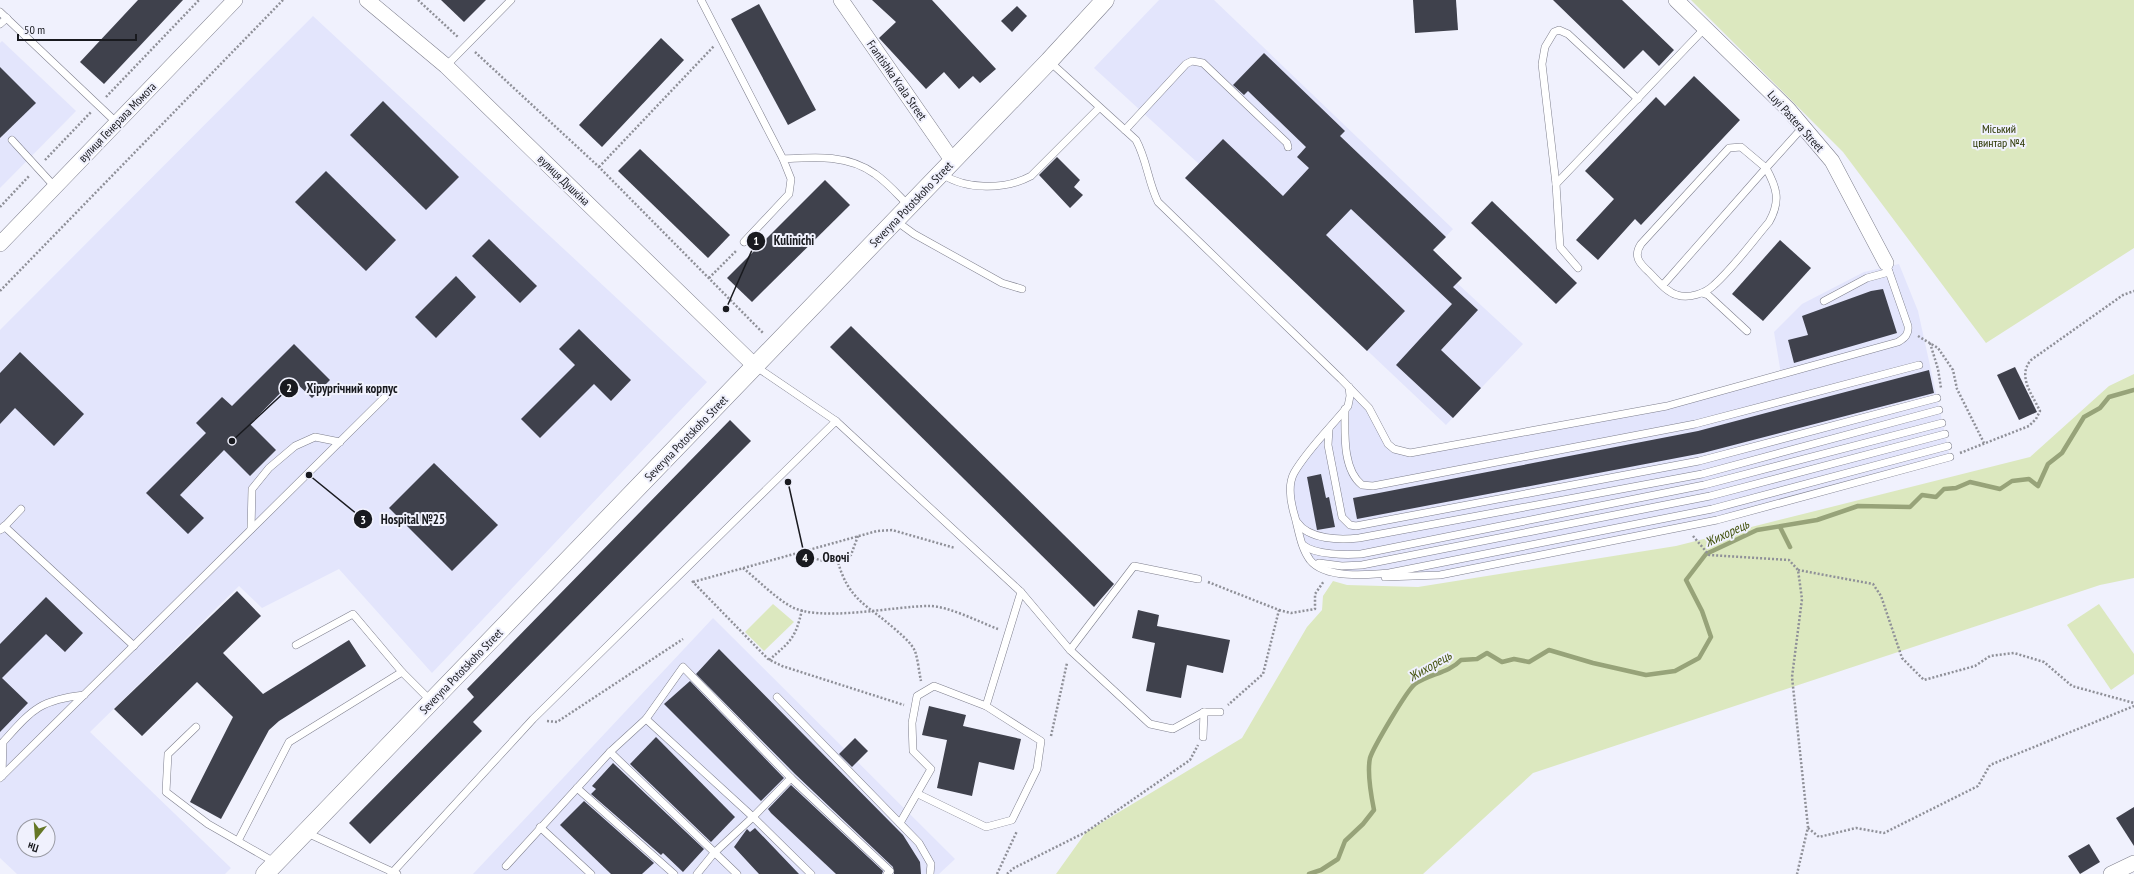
<svg xmlns="http://www.w3.org/2000/svg" width="2134" height="874" viewBox="0 0 2134 874" font-family="'PT Sans Narrow',sans-serif">
<rect width="100%" height="100%" fill="#f0f1fd"/>
<g fill="#e3e5fc" fill-rule="evenodd">
<path d="M1159,0H1214L1453,229L1433,250L1457,283L1523,344L1446,425L1185,178L1199,164L1094,68Z"/>
<path d="M313,16L707,382L432,673L339,569L262,608L239,586L90,732L231,868L225,874H17L0,858V330ZM24,826H48V850H24Z"/>
<path d="M2,41L76,111L0,188V43Z"/>
<path d="M1899,264L1918,311L1950,457L1717,520L1440,575L1361,576L1319,567L1301,543L1291,487L1304,458L1348,406L1349,387L1369,408L1388,444L1403,452L1667,406L1781,374L1774,332L1802,304L1864,272Z"/>
<path d="M713,618L955,859L939,874H473Z"/>
</g>
<g fill="#dce8bf">
<path d="M1691,0H2134V248L1986,343L1843,152Z"/>
<path d="M2134,374V578L2100,585L1533,773L1423,874H1056L1086,832L1242,738L1307,627L1322,610L1323,596L1333,581L1347,585L1418,587L1676,546L2030,457L2109,386Z"/>
<path d="M773,604L794,622L764,651L745,632Z"/>
<path d="M2099,604L2134,654V674L2111,690L2067,625Z"/>
</g>
<g fill="none" stroke-linecap="round" stroke-linejoin="round">
<g stroke="#97a379" stroke-width="4.5">
<path d="M1780,527L1790,547"/>
<path d="M1309,874L1321,870L1338,859L1345,841L1363,824L1374,810C1371,795 1367,772 1370,758C1373,748 1407,690 1415,684C1429,674 1449,673 1461,660L1477,659L1487,653L1502,662L1514,659L1529,662L1549,650L1593,663L1646,675L1675,671L1699,658L1711,637L1702,611L1686,580L1706,554L1757,530L1817,520L1858,506L1910,507L1922,495L1936,497L1944,489L1956,488L1970,482L2000,489L2012,481L2029,479L2038,486L2048,464L2062,453L2084,417L2100,408L2109,397L2134,390"/>
</g>
</g>
<g fill="#3f414c">
<path d="M138,0H183L104,84L80,62Z"/>
<path d="M441,0H486L464,22Z"/>
<path d="M872,0H932L996,69L980,83L973,76L959,89L944,72L926,89L879,38L896,22Z"/>
<path d="M1413,0H1456L1458,30L1415,33Z"/>
<path d="M1553,0H1622L1674,50L1659,66L1643,50L1624,69Z"/>
<path d="M759,4L816,110L788,125L731,19Z"/>
<path d="M1017,6L1027,16L1012,32L1001,21Z"/>
<path d="M661,38L684,60L602,147L579,125Z"/>
<path d="M1264,53L1345,131L1340,136L1446,237L1433,250L1462,278L1453,287L1478,310L1441,350L1481,388L1453,418L1396,365L1452,304L1351,209L1326,235L1405,311L1367,351L1185,178L1223,139L1283,196L1309,168L1297,157L1306,147L1248,91L1244,95L1233,85Z"/>
<path d="M0,67L36,103L0,138Z"/>
<path d="M1694,76L1740,120L1641,225L1635,219L1598,260L1576,240L1614,199L1585,171L1656,97L1665,106Z"/>
<path d="M383,101L459,177L426,210L350,135Z"/>
<path d="M640,149L730,235L708,258L618,171Z"/>
<path d="M1057,157L1080,180L1074,187L1083,195L1070,208L1039,175Z"/>
<path d="M326,171L396,240L366,271L295,202Z"/>
<path d="M825,180L850,205L752,302L727,278Z"/>
<path d="M1492,201L1577,283L1556,304L1471,223Z"/>
<path d="M489,239L537,286L520,303L472,256Z"/>
<path d="M1780,240L1811,268L1763,321L1732,294Z"/>
<path d="M456,276L476,297L436,338L415,317Z"/>
<path d="M1883,289L1897,333L1794,363L1788,340L1808,335L1802,316L1871,291Z"/>
<path d="M851,326L1114,584L1094,607L830,347Z"/>
<path d="M579,329L631,380L611,401L594,384L540,438L521,419L575,365L559,349Z"/>
<path d="M294,344L330,380L312,398L293,380L250,424L276,450L250,476L224,450L180,495L204,518L188,534L146,493L206,433L196,423L222,397L232,406Z"/>
<path d="M20,352L84,414L54,446L15,408L0,424V373Z"/>
<path d="M2015,367L2037,412L2019,420L1997,375Z"/>
<path d="M1929,370L1934,393L1703,453L1357,519L1353,498L1698,431Z"/>
<path d="M730,420L751,441L473,722L482,731L370,844L349,823L474,697L467,689Z"/>
<path d="M434,463L498,525L452,571L389,508Z"/>
<path d="M1321,474L1326,498L1329,497L1335,527L1317,530L1307,477Z"/>
<path d="M237,591L261,616L223,653L263,694L349,640L366,666L279,721L269,730L221,819L190,802L233,717L197,682L142,736L114,709Z"/>
<path d="M46,597L83,633L65,652L46,634L2,678L28,703L0,732V644Z"/>
<path d="M1138,610L1159,615L1157,626L1230,640L1223,673L1187,665L1181,698L1146,691L1155,643L1132,638Z"/>
<path d="M719,649L903,835L920,862L921,874H894L893,867L795,774L696,674Z"/>
<path d="M690,681L784,778L761,801L664,704Z"/>
<path d="M929,706L966,715L963,726L1021,739L1014,770L979,762L972,796L937,788L947,740L922,735Z"/>
<path d="M656,737L735,817L711,842L630,764Z"/>
<path d="M855,738L868,751L852,767L839,754Z"/>
<path d="M613,763L704,849L683,872L663,853L661,855L591,794L596,789L592,786Z"/>
<path d="M791,785L883,871L882,874H836L771,813L768,809Z"/>
<path d="M584,801L654,863L642,874H611L560,825Z"/>
<path d="M2134,807V846L2116,818Z"/>
<path d="M755,828L799,874H759L734,847L747,829L750,832Z"/>
<path d="M2089,844L2100,862L2080,874L2068,856Z"/>
</g>
<g fill="none" stroke-linecap="round" stroke-linejoin="round">
<defs>
<g id="service">
<path d="M701,0L783,159"/>
<path d="M0,12L117,123"/>
<path d="M0,24L7,18"/>
<path d="M1049,61L1136,140C1147,160 1148,182 1158,202L1341,379L1369,408L1388,444L1394,449L1410,453L1667,406L1898,342C1905,338 1909,334 1908,326L1886,263"/>
<path d="M446,66L511,0"/>
<path d="M1125,130L1186,64L1192,61L1203,63L1287,143L1288,147"/>
<path d="M12,140L55,187"/>
<path d="M942,174C966,190 1005,190 1031,176L1099,108"/>
<path d="M1556,184L1542,64L1545,47L1554,32L1559,30L1568,34L1638,99"/>
<path d="M896,221L914,234L1002,283L1022,289"/>
<path d="M744,242L789,194L791,179L783,159C814,157 848,154 875,174C888,183 898,195 909,206"/>
<path d="M1578,268L1560,247L1556,184L1705,28"/>
<path d="M1663,285L1766,168C1777,188 1781,201 1769,222C1752,242 1734,267 1714,285C1706,293 1689,299 1677,295C1666,292 1657,280 1649,272C1639,263 1633,256 1641,244L1729,148L1741,147L1766,168L1803,127"/>
<path d="M1702,293L1708,295L1747,331"/>
<path d="M1824,301L1867,278L1889,272"/>
<path d="M755,366L836,421"/>
<path d="M1349,387L1350,396L1348,406C1331,427 1307,450 1294,473C1287,486 1291,504 1295,517C1299,532 1301,548 1310,560C1325,579 1368,575 1389,573L1712,509L1948,446"/>
<path d="M1345,409C1345,432 1342,469 1362,485L1373,486L1695,424L1919,365"/>
<path d="M1329,429L1328,445L1342,517L1350,525L1356,526L1699,461L1937,398"/>
<path d="M1297,522C1309,540 1340,540 1359,538L1702,474L1939,410"/>
<path d="M2,529L21,509"/>
<path d="M251,529L252,489L269,468L295,446L315,437L340,442"/>
<path d="M0,530L4,526L134,646"/>
<path d="M1303,545C1315,555 1346,555 1361,554L1704,485L1942,423"/>
<path d="M1319,563L1342,566L1362,565L1710,496L1945,434"/>
<path d="M1385,577L1440,575L1717,520L1950,457"/>
<path d="M1021,592L1070,650L1134,566L1198,579"/>
<path d="M296,645L353,614L402,672"/>
<path d="M1070,650L1150,724L1173,729L1204,712H1220"/>
<path d="M777,697L919,843L931,864L930,874"/>
<path d="M646,719L753,817L811,874"/>
<path d="M196,727L168,754L166,792L208,824L276,863"/>
<path d="M1203,737L1204,712"/>
<path d="M2,776L3,742C32,710 39,700 84,695"/>
<path d="M0,778L385,397"/>
<path d="M791,778L890,871L887,874"/>
<path d="M577,788L674,874"/>
<path d="M918,794L986,827L1012,820L1037,769L1041,741L986,706"/>
<path d="M540,827L591,874"/>
<path d="M305,832L397,874"/>
<path d="M238,841L289,742L402,672L431,701"/>
<path d="M506,866L610,752"/>
<path d="M391,874L533,719L836,421L1021,592L986,706L934,686L917,696L912,723L913,751L931,769L900,823"/>
<path d="M697,874L714,853L753,817L791,778L683,667L646,719L610,752L737,874"/>
</g>
<g id="minor">
<path d="M367,0L446,66L755,366"/>
<path d="M841,0L952,160"/>
<path d="M1676,0L1788,109L1832,161L1886,263"/>
<path d="M0,244L235,0"/>
<path d="M2111,874L2134,863"/>
</g>
<path id="tertiary" d="M265,874L1049,61L1105,0"/>
</defs>
<use href="#service" stroke="#7e7f8d" stroke-width="8"/>
<use href="#minor" stroke="#7e7f8d" stroke-width="16"/>
<use href="#tertiary" stroke="#7e7f8d" stroke-width="19"/>
<g stroke="#8f9098" stroke-width="2.5" stroke-dasharray="2 2" stroke-linecap="butt">
<path d="M418,0L459,38"/>
<path d="M475,52L599,167L763,333"/>
<path d="M106,97L199,0"/>
<path d="M45,160L91,112"/>
<path d="M599,167L714,46"/>
<path d="M0,207L30,175"/>
<path d="M709,278L737,250"/>
<path d="M0,291L283,0"/>
<path d="M1918,336L1938,348L1953,370L1957,389L1984,443"/>
<path d="M1930,343L1938,369L1941,388"/>
<path d="M1960,453L2029,426L2036,419L2040,411C2032,394 2017,376 2031,360L2123,295L2134,291"/>
<path d="M858,536L851,555L838,562C849,601 868,605 896,630C903,636 911,643 915,651C918,660 919,672 921,681"/>
<path d="M1693,536L1709,555L1789,560L1798,570L1802,599L1792,677L1808,827L1797,874"/>
<path d="M803,551C813,560 825,562 838,562"/>
<path d="M743,568C758,580 773,596 790,606C819,623 894,606 929,606C949,606 979,622 998,629"/>
<path d="M1798,570L1873,584L1881,596L1902,658L1924,680L1975,666L1990,656L2014,653L2044,662L2072,686L2134,703"/>
<path d="M692,581L768,659L782,666L904,705"/>
<path d="M693,582L877,531L892,530L955,548"/>
<path d="M1208,582L1279,610L1263,674L1228,705"/>
<path d="M1279,610L1291,613L1315,609V594L1324,581"/>
<path d="M769,660C791,641 795,639 802,610"/>
<path d="M547,721L557,722L683,639"/>
<path d="M1051,736L1067,663"/>
<path d="M1808,828L1819,837L1856,828L1884,833L1978,786L1990,765L2134,706"/>
<path d="M997,874L1017,831"/>
<path d="M1007,874L1014,868L1086,832L1190,760L1198,745"/>
</g>
<use href="#service" stroke="#fff" stroke-width="7"/>
<use href="#minor" stroke="#fff" stroke-width="15"/>
<use href="#tertiary" stroke="#fff" stroke-width="18"/>
</g>
<g text-anchor="middle" dominant-baseline="central" stroke-width="4" stroke-linejoin="round" paint-order="stroke">
<g font-size="12" fill="#191a1f" stroke="#f0f1fd">
<text transform="translate(897 80) rotate(55)">Frantishka Krala Street</text>
<text transform="translate(1796 121) rotate(48)">Luyi Pastera Street</text>
<text transform="translate(117 122) rotate(-46)">вулиця Генерала Момота</text>
<text transform="translate(564 180) rotate(44)">вулиця Душкіна</text>
<text transform="translate(911 204) rotate(-46)">Severyna Pototskoho Street</text>
<text transform="translate(686 438) rotate(-46)">Severyna Pototskoho Street</text>
<text transform="translate(461 671) rotate(-46)">Severyna Pototskoho Street</text>
</g>
<g font-size="12" fill="#2c3703" stroke="#f0f1fd">
<text x="1999" y="128">Міський<tspan x="1999" dy="14">цвинтар №4</tspan></text>
</g>
<g font-size="13" font-style="italic" fill="#44530f" stroke="#f0f1fd">
<text transform="translate(1727 533) rotate(-25)">Жихорець</text>
<text transform="translate(1430 666) rotate(-30)">Жихорець</text>
</g>
</g>
<path fill="none" stroke="#191a1f" stroke-width="1.5" d="M726 309L756 241M232 441L289 388M309 475L363 519M788 482L805 558"/>
<g fill="#191a1f" stroke="#f0f1fd" stroke-width="1.5">
<circle cx="726" cy="309" r="4"/>
<circle cx="232" cy="441" r="4"/>
<circle cx="309" cy="475" r="4"/>
<circle cx="788" cy="482" r="4"/>
<circle cx="756" cy="241" r="10"/>
<circle cx="289" cy="388" r="10"/>
<circle cx="363" cy="519" r="10"/>
<circle cx="805" cy="558" r="10"/>
</g>
<g font-size="12" text-anchor="middle" font-weight="bold" fill="#fff">
<text x="756" y="245">1</text>
<text x="289" y="392">2</text>
<text x="363" y="524">3</text>
<text x="805" y="562">4</text>
</g>
<g font-size="13" text-anchor="middle" font-weight="bold" fill="#191a1f" stroke="#f0f1fd" stroke-width="4" stroke-linejoin="round" paint-order="stroke">
<text x="794" y="245">Kulinichi</text>
<text x="352" y="393">Хірургічний корпус</text>
<text x="413" y="524">Hospital №25</text>
<text x="836" y="562">Овочі</text>
</g>
<g transform="translate(36 838) rotate(197)"><circle r="19" fill="#f0f1fd" stroke="#9a9ba4"/>
<path d="M0-3L7 15L0 10L-7 15Z" fill="#657726"/>
<text y="-6" font-size="11" font-weight="bold" text-anchor="middle" fill="#191a1f">Пн</text>
</g>
<path d="M18 34v6h118v-6" fill="none" stroke="#191a1f" stroke-width="2"/>
<text x="24" y="34" font-size="12" fill="#191a1f" stroke="#f0f1fd" stroke-width="3" paint-order="stroke">50 m</text>
</svg>
